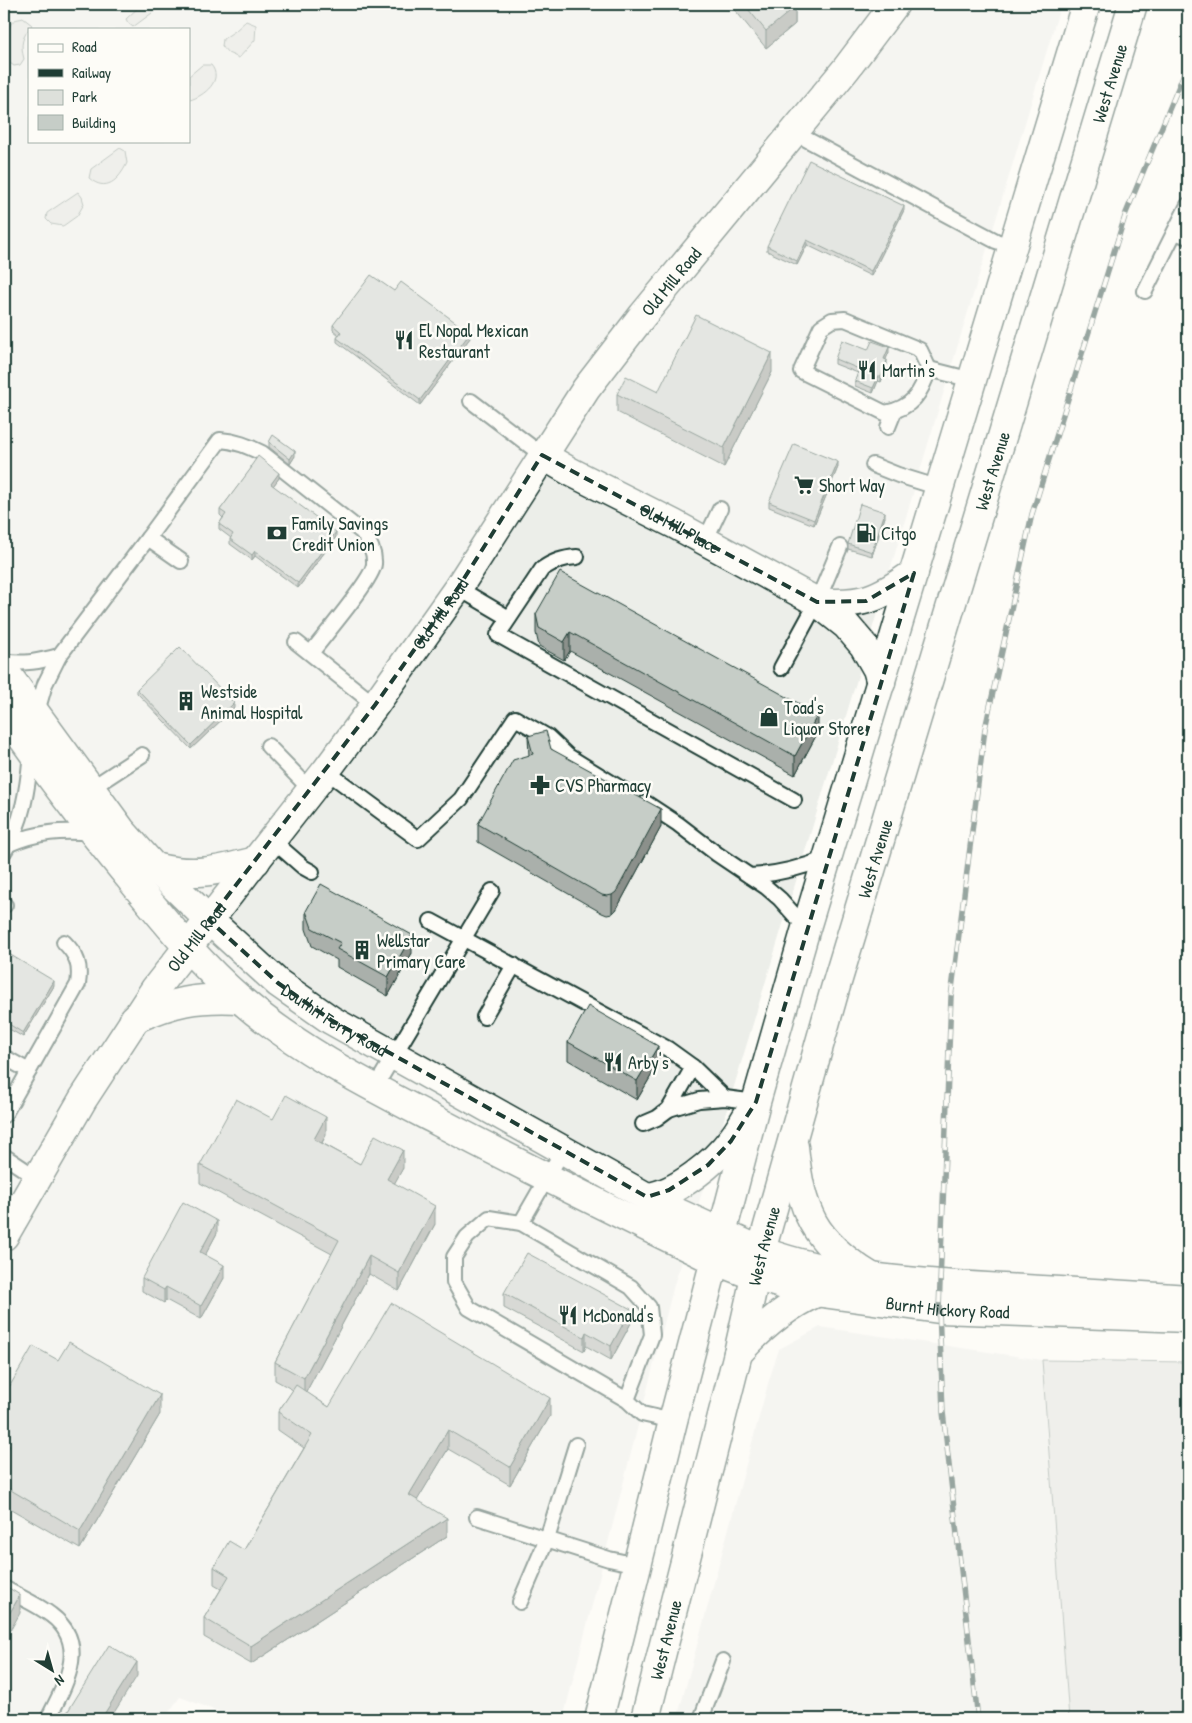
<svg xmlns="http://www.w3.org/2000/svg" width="1192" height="1723" viewBox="0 0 1192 1723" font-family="'Patrick Hand',sans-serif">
<rect width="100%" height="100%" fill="#fdfcf7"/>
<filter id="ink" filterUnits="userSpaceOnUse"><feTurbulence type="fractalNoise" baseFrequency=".02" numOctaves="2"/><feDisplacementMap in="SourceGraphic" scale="10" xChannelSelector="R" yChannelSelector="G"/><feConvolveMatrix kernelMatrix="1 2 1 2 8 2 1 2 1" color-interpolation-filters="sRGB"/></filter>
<g filter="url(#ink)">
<g fill="#eceee9" fill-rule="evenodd">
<path d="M4,4H1061L674,1285L563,1719H238L180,1697L164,1719H4ZM29,29H189V141H29Z"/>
<path d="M820,1327L1042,1360L1069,1719H677L769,1380L779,1349Z"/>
</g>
<g fill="#dde0db" stroke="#7e8e88">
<path d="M142,4H162L152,13L133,27L128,23L126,19Z"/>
<path d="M23,18L32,25C22,37 20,44 24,59L20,65L14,66L4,59C3,51 7,23 15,20C17,19 20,19 23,18Z"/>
<path d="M246,21L256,25L255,40L239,58L228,53L222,46L223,39L235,31Z"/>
<path d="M202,65H211C224,80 204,96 190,100L189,99V76Z"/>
<path d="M120,148L125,151L127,163C119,180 106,193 89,178L91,169Z"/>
<path d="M78,192L82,197L84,204L77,216L63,226L51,224L46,219L47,213Z"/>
<path d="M1042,1360L1188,1362V1719H1069Z"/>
</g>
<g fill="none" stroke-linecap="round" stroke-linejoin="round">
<defs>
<g id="service">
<path d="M794,130L806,139L977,231L996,241L1013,247"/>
<path d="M1175,232L1188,237"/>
<path d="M1145,291L1188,205"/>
<path d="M845,319L920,350L929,369C921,393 913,408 885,413L801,371L821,327L832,320Z"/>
<path d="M929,369L972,380"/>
<path d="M471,401L542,455"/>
<path d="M888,427L894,412"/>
<path d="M873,465L898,475L940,488"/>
<path d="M705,541L720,509"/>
<path d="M577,557C563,558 554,561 542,569L498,635L794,800"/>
<path d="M181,561L148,538L220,440C236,441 248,446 262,453L362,532C369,541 375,552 374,564C373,579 323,637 311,653"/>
<path d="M458,588L509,618"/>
<path d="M296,642L375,705"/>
<path d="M4,661C23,665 41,661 59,656"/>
<path d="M781,668L817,602L840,547"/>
<path d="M36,715L45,684L59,656L148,538"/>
<path d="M268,746L311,790"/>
<path d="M326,771L418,839L461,799L515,718L548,737L568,756L623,790"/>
<path d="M90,789L142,755"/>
<path d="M646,803L678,824L717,854L766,887L780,899L806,928"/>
<path d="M272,840L303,867L312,872"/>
<path d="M9,844C38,832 61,830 92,833"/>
<path d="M4,852C23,823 28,787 31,752"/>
<path d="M750,876C778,874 802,868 827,858"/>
<path d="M4,904L5,905"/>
<path d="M431,921L668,1049L693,1067L725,1098"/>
<path d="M484,1017L514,965"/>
<path d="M4,1057L29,1071"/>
<path d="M374,1089L492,891"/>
<path d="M669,1109L693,1067"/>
<path d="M4,1115L78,984C81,965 77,955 64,942"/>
<path d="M643,1124L657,1118L669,1109L699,1100L725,1098L756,1102"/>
<path d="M4,1156L37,1178"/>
<path d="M521,1223L563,1150"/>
<path d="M627,1400L652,1335L649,1307L631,1287L521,1223L489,1218L467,1237L454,1257V1282L469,1308L627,1400L642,1414L673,1421"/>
<path d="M477,1517L609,1559L637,1565"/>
<path d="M4,1588C19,1597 37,1604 51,1615C90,1644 65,1685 48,1719"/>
<path d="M520,1602L547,1539L576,1445"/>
<path d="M701,1719L723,1661"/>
</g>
<g id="minor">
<path id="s1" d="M542,455L571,472L674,524L817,602L846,625L864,646L877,669L881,683"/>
<path d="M817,602C861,606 879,599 914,573"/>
</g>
<g id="tertiary">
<path id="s2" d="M4,670L121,830L154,867L209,920L278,983L331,1020L647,1197L674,1211L761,1251"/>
<path d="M4,711C45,772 90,830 137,887C169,926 202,966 240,999C298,1050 370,1086 439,1122C530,1170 622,1215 714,1260"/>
<path d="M154,867C194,877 217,871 256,861"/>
<path d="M134,1019C175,1001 195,997 240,999"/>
<path id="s3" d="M4,1236L83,1099L155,989L326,771L375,705L458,588L586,389L643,315L846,69L895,4"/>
</g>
<g id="secondary">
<path d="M761,1251C837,1279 922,1283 1003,1288C1065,1291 1126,1295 1188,1299"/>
<path id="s4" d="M714,1260L755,1276L800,1290L939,1309L1188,1318"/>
</g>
<g id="primary">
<path d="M794,1147C801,1212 813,1241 870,1276"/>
<path d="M647,1197C676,1194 715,1162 732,1139C738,1132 742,1124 747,1116"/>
<path d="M738,1353C760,1329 786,1306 816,1293"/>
<path d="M599,1719L673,1421L756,1102L806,928L1086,4"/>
<path id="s5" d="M645,1719L738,1353L761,1251L835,989L1133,4"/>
</g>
</defs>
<use href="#service" stroke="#1f3d34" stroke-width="18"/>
<use href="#minor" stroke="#1f3d34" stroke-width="31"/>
<use href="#tertiary" stroke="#1f3d34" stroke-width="31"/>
<use href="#secondary" stroke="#1f3d34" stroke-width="31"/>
<use href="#primary" stroke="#1f3d34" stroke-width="31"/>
<use href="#service" stroke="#fdfcf7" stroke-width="14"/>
<use href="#minor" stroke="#fdfcf7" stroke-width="28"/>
<use href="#tertiary" stroke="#fdfcf7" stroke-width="28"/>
<use href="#secondary" stroke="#fdfcf7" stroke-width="28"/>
<use href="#primary" stroke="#fdfcf7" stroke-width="28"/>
<defs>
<path id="rail" d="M978,1719L943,1412L939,1309L951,997L985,729L1032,514L1126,213L1188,64"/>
</defs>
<use href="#rail" stroke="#1f3d34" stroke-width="5.5"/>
<use href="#rail" stroke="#fdfcf7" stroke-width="4" stroke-dasharray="11" stroke-linecap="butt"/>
</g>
<g fill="#aab0ab" stroke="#1f3d34">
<path d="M730,4H800L795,8V24L766,48Z"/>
<path d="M904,210L871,276L807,245L797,265L767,251V246Z"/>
<path d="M394,291L470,338L420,405L337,342V338L339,335L333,330V325Z"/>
<path d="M868,350L889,352L885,360L887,365L881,382L878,381L873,393L855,386V381L858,373L835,364V359Z"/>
<path d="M772,372L724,467L617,412V394L658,392Z"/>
<path d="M269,442L295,456L290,464L269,447Z"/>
<path d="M251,466L279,478L273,486L336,537L298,588L255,556L252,560L230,544V539L231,538L219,529V524L223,518L220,515V510L251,469Z"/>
<path d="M838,467L814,525L769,507V502Z"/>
<path d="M885,517L872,556L848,549V544Z"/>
<path d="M536,614L818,732L795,775L570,651L564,660L539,646L536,633Z"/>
<path d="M137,689L234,708L191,749L137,693Z"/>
<path d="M528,736L551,749L661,827L616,910L612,914L607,915L602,913L478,842V824L529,756Z"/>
<path d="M306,911L412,953L388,996L337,967V960L312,946L306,929Z"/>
<path d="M4,951L54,986L23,1037L4,1026Z"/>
<path d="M568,1042L658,1064L637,1100L568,1060Z"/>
<path d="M273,1119L326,1135L322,1143L360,1164L403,1168L394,1183L435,1224L399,1291L369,1274L306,1392L329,1407L550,1416L510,1485L448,1449L417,1500L447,1536L251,1664L204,1637V1618L221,1589L214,1585V1567L244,1550L304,1448L278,1430V1412L293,1390L275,1380V1362L332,1254L200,1183V1165Z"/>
<path d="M217,1233L205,1255L224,1278L201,1319L166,1300L164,1303L142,1291V1278Z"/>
<path d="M504,1293L631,1323L611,1360L586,1346L584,1351L504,1308Z"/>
<path d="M58,1360L160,1414L80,1549L4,1505V1396Z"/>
</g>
<g fill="#8b908b" stroke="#1f3d34">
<path d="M788,4H800L795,8V24L766,48V31Z"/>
<path d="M904,206V210L871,276V271Z"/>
<path d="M807,240V245L797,265V261Z"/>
<path d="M470,333V338L420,405V400Z"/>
<path d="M889,347V352L884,364V359Z"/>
<path d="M772,353V372L724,467V448Z"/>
<path d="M887,360V365L881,382V377Z"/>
<path d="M878,377V381L873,393V388Z"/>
<path d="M295,451V456L290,464V459Z"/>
<path d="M838,462V467L814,525V520Z"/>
<path d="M279,473V478L271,489V484Z"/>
<path d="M885,512V517L872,556V552Z"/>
<path d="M336,532V537L298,588V583Z"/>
<path d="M255,551V556L252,560V555Z"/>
<path d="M570,632V651L564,660V642Z"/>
<path d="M234,703V708L191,749V745Z"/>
<path d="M818,714V732L795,775V756Z"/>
<path d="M661,809V827L616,910L612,914V895Z"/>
<path d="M412,935V953L388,996V977Z"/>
<path d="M54,981V986L23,1037V1033Z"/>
<path d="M658,1046V1064L637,1100V1081Z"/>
<path d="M326,1117V1135L314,1157V1139Z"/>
<path d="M403,1150V1168L387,1197V1179Z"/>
<path d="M435,1206V1224L399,1291V1273Z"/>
<path d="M217,1221V1233L200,1265V1252Z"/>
<path d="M369,1256V1274L304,1396V1378Z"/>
<path d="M224,1265V1278L201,1319V1306Z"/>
<path d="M166,1287V1300L164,1303V1290Z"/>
<path d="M631,1309V1323L611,1360V1346Z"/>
<path d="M586,1332V1346L584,1351V1337Z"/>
<path d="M160,1395V1414L80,1549V1531Z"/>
<path d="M550,1398V1416L510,1485V1467Z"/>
<path d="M448,1430V1449L409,1514V1495Z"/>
<path d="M447,1518V1536L251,1664V1646Z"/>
<path d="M20,1595V1613L4,1642V1623Z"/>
<path d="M137,1662V1676L110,1719H101Z"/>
</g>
<g fill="#c6cdc7" stroke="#1f3d34">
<path d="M744,4H793L795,7L766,31Z"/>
<path d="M809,160L904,206L871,271L807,240L797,261L767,246Z"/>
<path d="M371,275L394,291L401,282L470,333L420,400L337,338L341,332L333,325Z"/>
<path d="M696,315L772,353L724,448L617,394L626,376L658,392Z"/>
<path d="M842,340L868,350L872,341L889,347L884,359L887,360L881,377H878L873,388L855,381L859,369L835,359Z"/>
<path d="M273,435L295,451L290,459L269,442Z"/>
<path d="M794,444L838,462L814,520L769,502Z"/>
<path d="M258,456L279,473L271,484L336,532L298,583L255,551L252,555L230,539L233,534L219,524L226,514L220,510L252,467L251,466Z"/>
<path d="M860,504L885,512L872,552L848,544Z"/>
<path d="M560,572L818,714L795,756L570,632L564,642L539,628L536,614Z"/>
<path d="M180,647L234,703L191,745L137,689Z"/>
<path d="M546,731L551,749L661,809L616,892L612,895L607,896L602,895L478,824L513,760L533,754L528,736Z"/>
<path d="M321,884L412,935L388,977L337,949L341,943L312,928L306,911Z"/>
<path d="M4,951L54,981L23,1033L4,1021Z"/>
<path d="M588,1006L658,1046L637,1081L568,1042Z"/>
<path d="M286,1095L326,1117L314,1139L360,1164L375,1135L403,1150L387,1179L435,1206L399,1273L369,1256L304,1378L275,1362L339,1240L200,1165L236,1099L273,1119Z"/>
<path d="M183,1202L217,1221L200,1252L224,1265L201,1306L166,1287L164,1290L142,1278Z"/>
<path d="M527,1253L631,1309L611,1346L586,1332L584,1337L504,1293Z"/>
<path d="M391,1303L550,1398L510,1467L448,1430L409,1495L447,1518L251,1646L204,1618L229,1576L214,1567L229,1541L244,1550L312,1435L278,1412L296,1385L329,1407Z"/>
<path d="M69,1342L160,1395L80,1531L4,1486V1457L10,1446L4,1442V1396L33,1346L58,1360Z"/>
<path d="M4,1585L20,1595L4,1623Z"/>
<path d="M109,1645L137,1662L101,1719H63Z"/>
</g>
</g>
<path d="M0 0H1192V1723H0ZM542,455L817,602L866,601L914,573L756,1102L731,1141L708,1165L669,1190L647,1197L331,1020L278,983L209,920L375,705L458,588Z" fill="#fdfcf7" fill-opacity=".55" fill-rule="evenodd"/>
<path fill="none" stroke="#1f3d34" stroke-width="4" stroke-dasharray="10 6" stroke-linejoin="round" d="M542,455L817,602L866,601L914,573L756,1102L731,1141L708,1165L669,1190L647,1197L331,1020L278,983L209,920L375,705L458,588Z"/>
<defs>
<symbol id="restaurant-bare" viewBox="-9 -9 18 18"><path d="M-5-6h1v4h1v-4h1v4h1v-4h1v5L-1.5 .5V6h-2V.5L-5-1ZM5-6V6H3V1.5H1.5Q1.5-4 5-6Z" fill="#1f3d34" stroke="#fdfcf7" stroke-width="2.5" paint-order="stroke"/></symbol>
<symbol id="supermarket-bare" viewBox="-9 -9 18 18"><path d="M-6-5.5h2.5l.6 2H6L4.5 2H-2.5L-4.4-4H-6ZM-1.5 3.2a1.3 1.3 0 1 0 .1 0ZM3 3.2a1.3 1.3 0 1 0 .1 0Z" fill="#1f3d34" stroke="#fdfcf7" stroke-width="2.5" paint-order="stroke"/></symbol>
<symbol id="bank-bare" viewBox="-9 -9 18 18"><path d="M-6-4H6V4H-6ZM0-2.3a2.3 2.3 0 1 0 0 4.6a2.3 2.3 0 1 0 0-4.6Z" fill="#1f3d34" stroke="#fdfcf7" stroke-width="2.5" paint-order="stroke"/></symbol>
<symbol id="fuel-bare" viewBox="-9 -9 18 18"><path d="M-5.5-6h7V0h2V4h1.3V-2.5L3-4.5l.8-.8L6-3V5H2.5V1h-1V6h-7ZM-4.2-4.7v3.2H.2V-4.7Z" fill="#1f3d34" stroke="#fdfcf7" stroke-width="2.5" paint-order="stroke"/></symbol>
<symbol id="building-bare" viewBox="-9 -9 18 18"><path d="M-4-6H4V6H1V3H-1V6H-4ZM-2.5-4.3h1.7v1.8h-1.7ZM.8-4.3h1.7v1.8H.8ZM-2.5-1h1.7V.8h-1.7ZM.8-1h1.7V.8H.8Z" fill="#1f3d34" stroke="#fdfcf7" stroke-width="2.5" paint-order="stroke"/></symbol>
<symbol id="shop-bare" viewBox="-9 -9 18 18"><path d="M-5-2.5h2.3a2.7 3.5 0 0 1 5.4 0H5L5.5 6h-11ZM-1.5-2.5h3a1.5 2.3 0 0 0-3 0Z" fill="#1f3d34" stroke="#fdfcf7" stroke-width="2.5" paint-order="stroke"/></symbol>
<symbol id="pharmacy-bare" viewBox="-9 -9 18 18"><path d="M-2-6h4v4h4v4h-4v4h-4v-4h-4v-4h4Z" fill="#1f3d34" stroke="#fdfcf7" stroke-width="2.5" paint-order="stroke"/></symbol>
</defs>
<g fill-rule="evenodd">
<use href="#restaurant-bare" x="390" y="326" width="28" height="28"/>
<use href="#restaurant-bare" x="853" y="356" width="28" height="28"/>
<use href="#supermarket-bare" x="790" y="471" width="28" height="28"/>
<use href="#bank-bare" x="263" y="519" width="28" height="28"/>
<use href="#fuel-bare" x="852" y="519" width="28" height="28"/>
<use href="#building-bare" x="172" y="687" width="28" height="28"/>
<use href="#shop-bare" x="755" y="703" width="28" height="28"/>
<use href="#pharmacy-bare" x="526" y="771" width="28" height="28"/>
<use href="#building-bare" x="348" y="936" width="28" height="28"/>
<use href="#restaurant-bare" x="599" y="1048" width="28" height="28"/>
<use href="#restaurant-bare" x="554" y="1301" width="28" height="28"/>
</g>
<g text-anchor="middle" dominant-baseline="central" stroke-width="5" stroke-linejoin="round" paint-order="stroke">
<g font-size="18" fill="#1f3d34" stroke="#fdfcf7">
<text stroke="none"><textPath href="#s5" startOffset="1701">West Avenue</textPath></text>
<text stroke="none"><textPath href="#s3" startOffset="1166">Old Mill Road</textPath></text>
<text stroke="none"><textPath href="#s5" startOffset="1296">West Avenue</textPath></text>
<text stroke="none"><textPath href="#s1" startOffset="156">Old Mill Place</textPath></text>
<text stroke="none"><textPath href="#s3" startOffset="761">Old Mill Road</textPath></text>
<text stroke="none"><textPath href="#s5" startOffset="891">West Avenue</textPath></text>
<text stroke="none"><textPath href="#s3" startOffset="356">Old Mill Road</textPath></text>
<text stroke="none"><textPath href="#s2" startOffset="485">Douthit Ferry Road</textPath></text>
<text stroke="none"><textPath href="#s5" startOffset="488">West Avenue</textPath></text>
<text stroke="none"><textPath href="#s4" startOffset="240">Burnt Hickory Road</textPath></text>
<text stroke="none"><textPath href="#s5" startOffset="82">West Avenue</textPath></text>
</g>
<g font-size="18" fill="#1f3d34" stroke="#fdfcf7" text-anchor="start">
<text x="419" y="330">El Nopal Mexican<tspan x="419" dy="21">Restaurant</tspan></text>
<text x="882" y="370">Martin's</text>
<text x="819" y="485">Short Way</text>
<text x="292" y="523">Family Savings<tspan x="292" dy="21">Credit Union</tspan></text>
<text x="881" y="533">Citgo</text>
<text x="201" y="691">Westside<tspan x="201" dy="21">Animal Hospital</tspan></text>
<text x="784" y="707">Toad's<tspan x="784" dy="21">Liquor Store</tspan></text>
<text x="555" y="785">CVS Pharmacy</text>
<text x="377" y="940">Wellstar<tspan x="377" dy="21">Primary Care</tspan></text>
<text x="628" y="1062">Arby's</text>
<text x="583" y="1315">McDonald's</text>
</g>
</g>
<rect width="1192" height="1723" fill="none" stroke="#fdfcf7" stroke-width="20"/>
<rect x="10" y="10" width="1172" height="1703" fill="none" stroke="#1f3d34" stroke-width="2" filter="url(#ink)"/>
<rect x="28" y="28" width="162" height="115" fill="#fdfcf7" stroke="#a4b0a9"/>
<rect x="38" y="44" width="25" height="8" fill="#fdfcf7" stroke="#a4b0a9"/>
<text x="72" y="52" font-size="15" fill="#1f3d34">Road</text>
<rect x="38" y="69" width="25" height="8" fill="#1f3d34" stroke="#a4b0a9"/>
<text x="72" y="78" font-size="15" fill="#1f3d34">Railway</text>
<rect x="38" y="90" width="25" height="15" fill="#dde0db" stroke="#a4b0a9"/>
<text x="72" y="102" font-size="15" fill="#1f3d34">Park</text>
<rect x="38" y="115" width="25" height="15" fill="#c6cdc7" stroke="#a4b0a9"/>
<text x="72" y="128" font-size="15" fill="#1f3d34">Building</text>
<g transform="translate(52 1670) rotate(143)" stroke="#fdfcf7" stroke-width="4" paint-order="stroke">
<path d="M0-4L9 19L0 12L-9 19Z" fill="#1f3d34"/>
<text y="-8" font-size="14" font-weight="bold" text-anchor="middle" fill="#1f3d34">N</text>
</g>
</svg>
